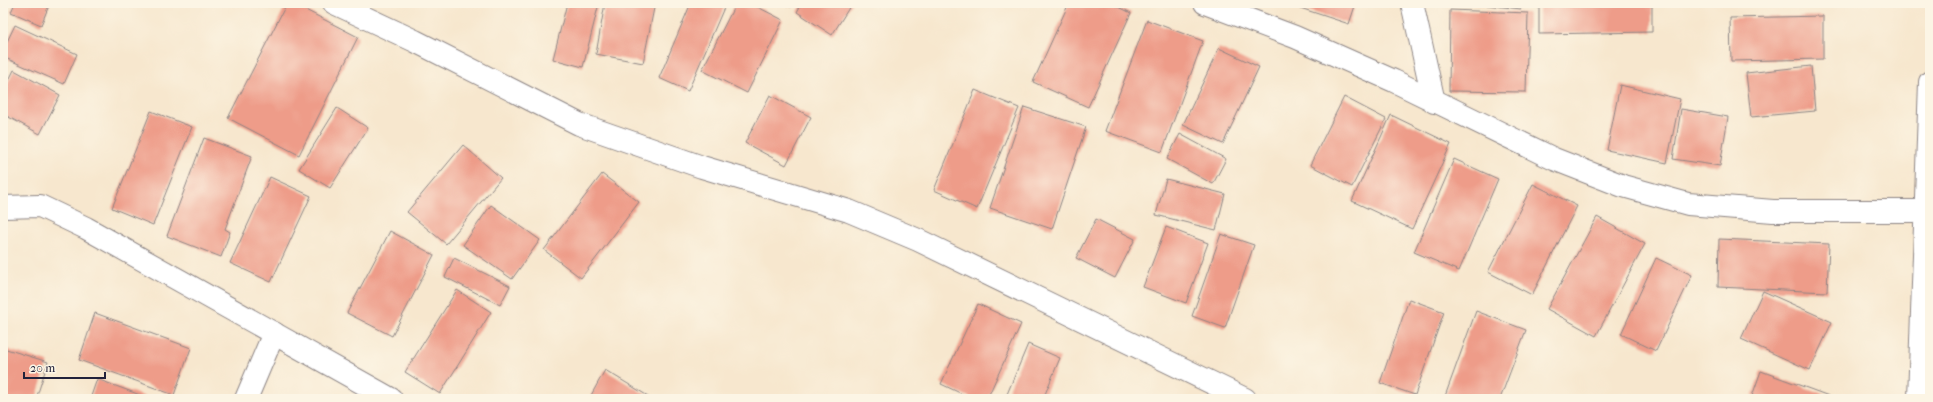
<svg xmlns="http://www.w3.org/2000/svg" width="1933" height="402" viewBox="0 0 1933 402" font-family="'IM FELL French Canon',serif">
<rect width="100%" height="100%" fill="#fcf5e5"/>
<filter id="ink" filterUnits="userSpaceOnUse"><feTurbulence type="fractalNoise" baseFrequency=".025" numOctaves="2"/><feDisplacementMap in="SourceGraphic" scale="8" xChannelSelector="R" yChannelSelector="G"/><feConvolveMatrix kernelMatrix="1 2 1 2 8 2 1 2 1" color-interpolation-filters="sRGB"/></filter>
<filter id="wash" filterUnits="userSpaceOnUse"><feTurbulence type="fractalNoise" baseFrequency=".012" numOctaves="4" result="noise"/><feDisplacementMap in="SourceGraphic" scale="16" xChannelSelector="R" yChannelSelector="G"/><feGaussianBlur stdDeviation="0.9" result="paint"/><feColorMatrix in="noise" values="0 0 0 0 0 0 0 0 0 0 0 0 0 0 0 0 0 1.4 0 .05"/><feComposite in="paint" operator="in"/></filter>
<g filter="url(#wash)">
<rect width="100%" height="100%" fill="#f7e7ce"/>
<g id="blocks">
<g fill="#ee9c89">
<path d="M15,3H50L41,25L11,12Z"/>
<path d="M287,3H292L358,37L299,155L228,118Z"/>
<path d="M567,3H599L583,67L553,59Z"/>
<path d="M605,3H655L643,63L596,54Z"/>
<path d="M691,3H726L688,91L659,78Z"/>
<path d="M736,3H750L783,20L747,93L702,70Z"/>
<path d="M781,3H792L791,7Z"/>
<path d="M802,3H852L832,35L797,12Z"/>
<path d="M1069,3H1111L1131,13L1088,107L1033,82Z"/>
<path d="M1285,3H1356L1349,24Z"/>
<path d="M1469,3H1522L1521,9Z"/>
<path d="M1539,3H1652V32L1539,34Z"/>
<path d="M1450,10L1528,13L1526,92L1449,91Z"/>
<path d="M1823,16V59L1731,61L1730,18Z"/>
<path d="M1147,20L1203,41L1162,152L1105,131Z"/>
<path d="M15,25L77,54L64,84L3,57V50Z"/>
<path d="M1219,48L1259,67L1223,144L1183,125Z"/>
<path d="M1811,66L1815,111L1751,117L1746,73Z"/>
<path d="M14,70L60,95L40,134L3,114V92Z"/>
<path d="M1620,85L1680,99L1667,163L1607,150Z"/>
<path d="M975,90L1019,108L977,209L934,190Z"/>
<path d="M770,95L811,117L786,165L745,143Z"/>
<path d="M1344,97L1386,119L1352,187L1310,165Z"/>
<path d="M1024,107L1086,127L1052,229L990,208Z"/>
<path d="M337,108L368,128L330,188L299,169Z"/>
<path d="M1681,109L1728,117L1720,166L1673,159Z"/>
<path d="M151,111L192,127L153,225L112,208Z"/>
<path d="M1391,115L1451,144L1412,229L1352,201Z"/>
<path d="M1180,134L1226,159L1213,184L1167,159Z"/>
<path d="M204,138L252,156L225,229L230,232L221,257L167,236Z"/>
<path d="M463,145L501,178L446,244L407,212Z"/>
<path d="M1454,159L1498,179L1459,271L1414,252Z"/>
<path d="M602,174L639,202L581,278L544,250Z"/>
<path d="M270,177L311,196L271,282L230,263Z"/>
<path d="M1166,179L1225,194L1216,230L1156,215Z"/>
<path d="M1533,184L1577,206L1532,295L1488,272Z"/>
<path d="M491,205L540,240L512,279L463,245Z"/>
<path d="M1597,217L1645,244L1596,336L1547,309Z"/>
<path d="M1096,219L1135,239L1115,278L1076,258Z"/>
<path d="M1166,227L1208,243L1186,303L1143,287Z"/>
<path d="M390,231L434,255L392,336L347,313Z"/>
<path d="M1221,234L1254,245L1225,328L1192,316Z"/>
<path d="M1719,239L1829,244L1827,292L1718,287Z"/>
<path d="M454,258L510,286L500,305L445,277Z"/>
<path d="M1656,258L1692,275L1656,351L1621,334Z"/>
<path d="M457,290L491,312L440,394L405,372Z"/>
<path d="M1763,291L1832,322L1810,370L1741,339Z"/>
<path d="M1409,299L1444,312L1415,395L1380,383Z"/>
<path d="M978,304L1021,324L987,399H973L941,384Z"/>
<path d="M1476,311L1526,330L1500,399H1444Z"/>
<path d="M95,313L191,348L174,395L79,360Z"/>
<path d="M1028,344L1060,358L1043,399H1005Z"/>
<path d="M3,348L48,362L36,399H8L3,397Z"/>
<path d="M605,370L648,396L646,399H589Z"/>
<path d="M1761,371L1837,399H1751Z"/>
<path d="M97,379L151,399H90Z"/>
</g>
</g>
</g>
<g filter="url(#ink)">
<use href="#blocks" fill-opacity="0" stroke="#8c8484" stroke-width="1"/>
<g fill="none" stroke-linecap="round" stroke-linejoin="round">
<defs>
<g id="street">
<path d="M334,3L415,41L579,124L702,167L849,211L918,240L1245,399"/>
<path d="M1205,3L1295,37L1394,81L1554,159L1623,186L1688,204L1773,211H1925"/>
<path d="M1412,3L1434,102"/>
<path d="M246,399L274,333"/>
</g>
<path id="secondary" d="M3,207L40,206L86,228L391,399"/>
<path id="primary" d="M1919,399L1930,82"/>
</defs>
<use href="#street" stroke="#8c8484" stroke-width="24"/>
<use href="#secondary" stroke="#8c8484" stroke-width="24"/>
<use href="#primary" stroke="#8c8484" stroke-width="24"/>
<use href="#street" stroke="#fff" stroke-width="22"/>
<use href="#secondary" stroke="#fff" stroke-width="22"/>
<use href="#primary" stroke="#fff" stroke-width="22"/>
</g>
</g>
<rect width="1933" height="402" fill="none" stroke="#fcf5e5" stroke-width="16"/>
<path d="M24 372v6h81v-6" fill="none" stroke="#22223b" stroke-width="2"/>
<text x="30" y="372" font-size="12" fill="#22223b" stroke="#fcf5e5" stroke-width="3" paint-order="stroke">20 m</text>
</svg>
